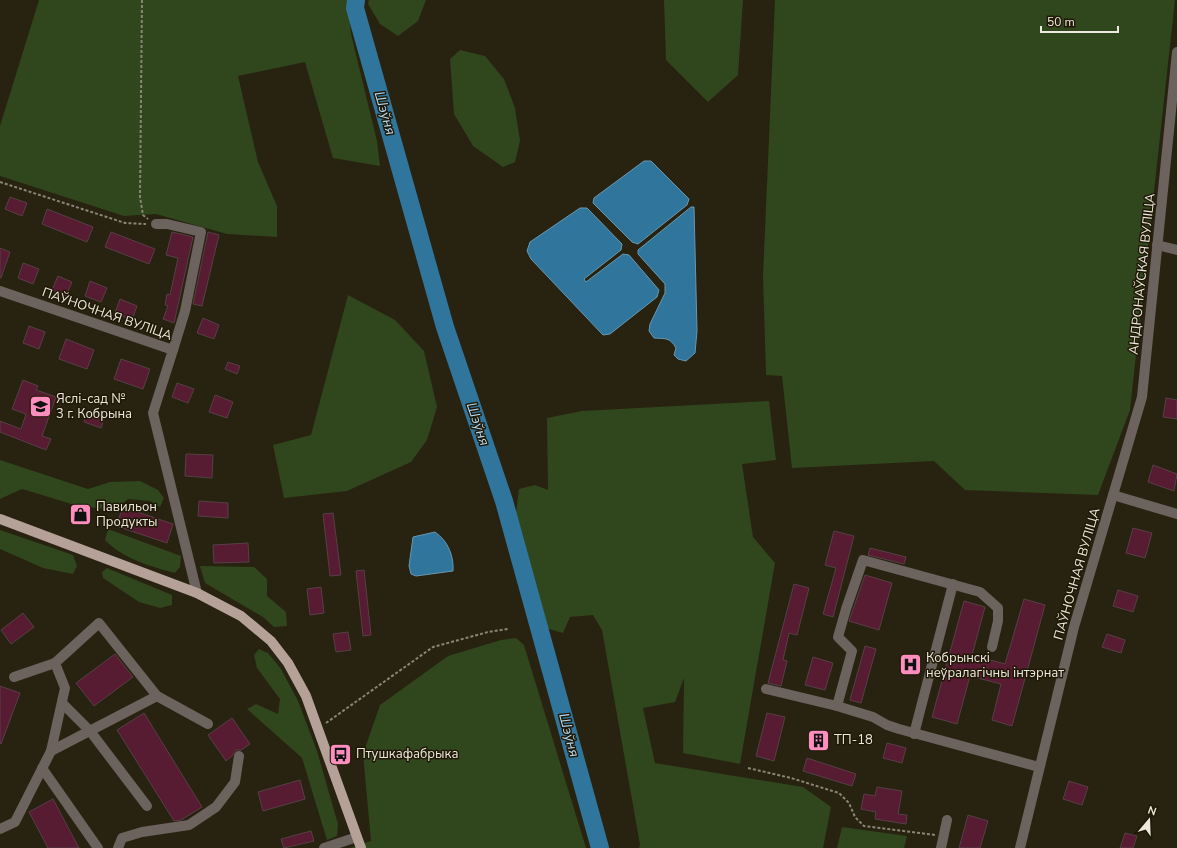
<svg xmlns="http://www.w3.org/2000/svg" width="1177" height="848" viewBox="0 0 1177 848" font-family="'Nunito Sans',sans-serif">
<rect width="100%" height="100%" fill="#282210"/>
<g fill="#30461d">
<path d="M39,0H348L351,34L377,141L380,166L333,158L305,62L238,76L258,162L277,206V237L227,234L156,214L124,216L0,176V126Z"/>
<path d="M369,0H426L418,21L398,36L380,24L368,4Z"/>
<path d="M664,0H743L738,75L708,102L666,60Z"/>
<path d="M775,0H1175L1130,410L1098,495L965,490L934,461L792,468L782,376L766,375L763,276Z"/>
<path d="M460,50L485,56L504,79L515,108L520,141L515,162L503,167L473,146L454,114L450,59Z"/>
<path d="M348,295L395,320L424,351L437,407L427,440L411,462L347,491L284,498L273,445L311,435Z"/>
<path d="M769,401L776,460L742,464L753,537L775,563L740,764L683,753L684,678L675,702L643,708L655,763L803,787L831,807L823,848H639L640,845L602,630L593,615L570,617L563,633L545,628L516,513L519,489L535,485L548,490L547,418L582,411Z"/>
<path d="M0,460L88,489L110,482L140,481L158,490L164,498L160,507L150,501L128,499L114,510L78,506L22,489L0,499Z"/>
<path d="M108,529L181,556L180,567L175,573C151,567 122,558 105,540Z"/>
<path d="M0,530L73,555L77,566L73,574L43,568L0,549Z"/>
<path d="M200,566L254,567L267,579V596L286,612L287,626L274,627L263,617L205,583Z"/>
<path d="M107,568L172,595V605L160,608L139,602L103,578L102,572Z"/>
<path d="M516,638L524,645L586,848H350L371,841L363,754L380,705L448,656L501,640Z"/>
<path d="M259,649L268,653L281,669L298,701L317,751L338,824L337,836L327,840L302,758L247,709L256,704L278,714L280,699L257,668L254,655Z"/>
<path d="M842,827L907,836L904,848H837Z"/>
</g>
<g fill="#30759b" stroke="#6998af">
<path d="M644,161H651L689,199L687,205L638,244L632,242L593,203L594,198Z"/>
<path d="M691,207H694L697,331L695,353L686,361L678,359L674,355L676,348C670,337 665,339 654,338L649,331L650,324L665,293V284L638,254V250Z"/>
<path d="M580,208H587L622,244L621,250L584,279L586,282L623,254L629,255L659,290L657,297L610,334L603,335L531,259L527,251L530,242Z"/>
<path d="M435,532C448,541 454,556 453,571L416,576L411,574L409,566L413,537Z"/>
</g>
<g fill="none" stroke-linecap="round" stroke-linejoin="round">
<path stroke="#30759b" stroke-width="18" d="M356,0L355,8L445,327L504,501L600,848"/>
</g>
<g fill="#571b32" stroke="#564046">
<path d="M10,197L27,203L22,216L5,209Z"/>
<path d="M47,209L93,227L87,242L42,224Z"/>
<path d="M111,232L155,249L149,264L105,247Z"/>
<path d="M172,232L193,237L174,323L163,319L168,306L165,305L167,294L170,295L178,258L166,255Z"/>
<path d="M208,232L219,235L202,306L193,304Z"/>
<path d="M0,248L10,252L1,278H0Z"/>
<path d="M23,263L39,269L33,284L18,278Z"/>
<path d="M58,276L72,282L66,296L52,290Z"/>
<path d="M90,281L107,288L101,302L85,296Z"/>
<path d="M120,299L137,306L132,320L115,313Z"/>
<path d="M203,318L219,325L214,339L197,333Z"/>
<path d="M29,326L45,332L39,349L23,343Z"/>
<path d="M66,339L94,350L87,369L59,359Z"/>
<path d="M121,359L150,369L143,389L114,379Z"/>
<path d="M228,362L240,366L237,374L225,369Z"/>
<path d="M23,380L38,386L36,390L56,397L42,436L51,439L46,450L0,432V421L21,429L26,414L12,409Z"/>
<path d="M177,383L194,389L188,403L172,397Z"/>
<path d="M215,395L233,402L227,418L209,412Z"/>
<path d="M1166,398L1177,400V419L1163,417Z"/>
<path d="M88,410L105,416L101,428L84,422Z"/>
<path d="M186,454L213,455L212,478L185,476Z"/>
<path d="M1153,465L1177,474L1174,491L1148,482Z"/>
<path d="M199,501L228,503V518L198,516Z"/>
<path d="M123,507L173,524L167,543L116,526Z"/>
<path d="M333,513L341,575L330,576L323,514Z"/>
<path d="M1133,528L1152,533L1145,558L1126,553Z"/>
<path d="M834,531L854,536L833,617L823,614L836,568L825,565Z"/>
<path d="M248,543L249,562L214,563L213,545Z"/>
<path d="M870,548L906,557L904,564L868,555Z"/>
<path d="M364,570L371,635L363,636L356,571Z"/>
<path d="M865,575L892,583L879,630L849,621Z"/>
<path d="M794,584L809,588L797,635L789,633L783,660L787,661L781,686L768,683Z"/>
<path d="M321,587L324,613L310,615L307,589Z"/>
<path d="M1118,590L1138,596L1133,612L1113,606Z"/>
<path d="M1024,599L1045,605L1012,726L992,720L1001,684L970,676L957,724L932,717L964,601L985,607L972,655L1005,664Z"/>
<path d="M23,613L34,627L11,644L1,630Z"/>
<path d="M348,632L351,650L336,652L333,634Z"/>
<path d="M1107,634L1125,640L1121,653L1102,647Z"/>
<path d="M865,646L876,649L861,703L850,700Z"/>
<path d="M115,654L133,677L94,706L76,683Z"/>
<path d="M813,657L833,663L825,690L805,685Z"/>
<path d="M0,686L20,693L1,744L0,743Z"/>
<path d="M144,713L202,807L181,820L174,821L117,730Z"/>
<path d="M767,713L785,717L774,761L756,756Z"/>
<path d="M232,718L250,744L241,750H236L232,756L226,761L208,735Z"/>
<path d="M887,743L906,748L902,763L883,758Z"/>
<path d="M807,758L856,774L852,786L803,771Z"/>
<path d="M300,780L305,799L263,811L258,792Z"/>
<path d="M1069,781L1088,787L1082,805L1063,799Z"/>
<path d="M877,787L902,791L898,814L907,815L906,824L875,819L876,812L861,809L864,794L875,796Z"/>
<path d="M53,799L79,848H48L29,812Z"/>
<path d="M968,815L988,821L980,848H959Z"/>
<path d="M311,831L314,841L284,848L281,839Z"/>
<path d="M1125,833L1137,836L1133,848H1120Z"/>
</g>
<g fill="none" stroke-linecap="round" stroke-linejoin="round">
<g stroke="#8a8576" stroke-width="2" stroke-dasharray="3 2" stroke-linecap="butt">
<path d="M142,0L140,197L143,215L148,219"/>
<path d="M0,182L125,223L146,224"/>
<path d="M326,723L433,647L488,632L508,629"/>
<path d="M748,768L791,778L839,793L849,803L855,817L864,826L935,835"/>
</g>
<g stroke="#6c625e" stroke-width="10">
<path d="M156,224H167L201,232L185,311L173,350"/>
<path d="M1157,245L1177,250"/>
<path d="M0,291L173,350L153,413L197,593"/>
<path d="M1113,495L1177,514"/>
<path d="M992,647L998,621V608L980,592L863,560L846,609L838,637L852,651L837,706L873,717L887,725L899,729L1039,767"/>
<path d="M14,677L55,663"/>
<path d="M766,689L837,706"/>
<path d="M62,703L90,731L147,806"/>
<path d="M914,734L953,584"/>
<path d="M51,751L157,696"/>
<path d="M42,768L98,848"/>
<path d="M0,829L15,822L51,751L65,688L55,663L99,623L157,696L208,724"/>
<path d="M118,848L122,838L142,832L189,825L216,807L235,782L239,756"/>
<path d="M324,848L357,837"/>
<path d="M941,848L947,820"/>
<path d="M1020,848L1074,627L1142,397L1177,52"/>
</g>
<path stroke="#b6a199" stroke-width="10" d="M0,519L197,593L241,616L271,641L288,663L306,696L361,848"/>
</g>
<defs>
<symbol id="school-square" viewBox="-11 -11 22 22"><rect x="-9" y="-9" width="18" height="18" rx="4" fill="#fe8ebd" stroke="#1f1807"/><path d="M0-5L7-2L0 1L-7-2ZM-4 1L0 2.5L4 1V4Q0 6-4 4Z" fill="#111"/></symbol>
<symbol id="shop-square" viewBox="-11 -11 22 22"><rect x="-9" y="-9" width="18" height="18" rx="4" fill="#fe8ebd" stroke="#1f1807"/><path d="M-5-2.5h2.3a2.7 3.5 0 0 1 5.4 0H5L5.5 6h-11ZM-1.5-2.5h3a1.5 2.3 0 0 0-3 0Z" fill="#111"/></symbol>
<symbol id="hospital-square" viewBox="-11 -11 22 22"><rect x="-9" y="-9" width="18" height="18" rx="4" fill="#fe8ebd" stroke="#1f1807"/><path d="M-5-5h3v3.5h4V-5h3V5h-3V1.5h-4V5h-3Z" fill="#111"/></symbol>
<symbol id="building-square" viewBox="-11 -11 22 22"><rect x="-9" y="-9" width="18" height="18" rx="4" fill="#fe8ebd" stroke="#1f1807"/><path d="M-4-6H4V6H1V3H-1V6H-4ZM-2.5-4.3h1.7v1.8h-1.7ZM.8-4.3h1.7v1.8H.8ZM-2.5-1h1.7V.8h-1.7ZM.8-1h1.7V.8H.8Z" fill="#111"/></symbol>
<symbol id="bus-square" viewBox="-11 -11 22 22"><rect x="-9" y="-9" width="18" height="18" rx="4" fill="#fe8ebd" stroke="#1f1807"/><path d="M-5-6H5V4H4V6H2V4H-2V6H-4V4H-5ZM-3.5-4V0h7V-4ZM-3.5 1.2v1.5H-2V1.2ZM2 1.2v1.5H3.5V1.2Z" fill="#111"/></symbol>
</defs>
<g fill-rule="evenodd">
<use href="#school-square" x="28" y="394" width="25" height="25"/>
<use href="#shop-square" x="68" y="502" width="25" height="25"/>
<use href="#hospital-square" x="898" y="652" width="25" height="25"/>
<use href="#building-square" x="806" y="728" width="25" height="25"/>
<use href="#bus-square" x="328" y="742" width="25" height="25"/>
</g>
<g text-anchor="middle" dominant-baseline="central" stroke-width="3" stroke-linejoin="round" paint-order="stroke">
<g font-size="13" fill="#ede9dd" stroke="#1f1807">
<text transform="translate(1142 274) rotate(-84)">АНДРОНАЎСКАЯ ВУЛІЦА</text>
<text transform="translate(107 314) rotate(19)">ПАЎНОЧНАЯ ВУЛІЦА</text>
<text transform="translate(1077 574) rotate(-74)">ПАЎНОЧНАЯ ВУЛІЦА</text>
</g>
<g font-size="13" fill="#ede9dd" stroke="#1f1807" text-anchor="start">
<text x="56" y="399">Яслі-сад №<tspan x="56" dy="15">3 г. Кобрына</tspan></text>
<text x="96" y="507">Павильон<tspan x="96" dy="15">Продукты</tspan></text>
<text x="926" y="658">Кобрынскі<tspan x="926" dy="15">неўралагічны інтэрнат</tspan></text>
<text x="834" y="740">ТП-18</text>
<text x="356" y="754">Птушкафабрыка</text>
</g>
<g font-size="14" font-style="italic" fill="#b8dbf2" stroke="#1f1807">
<text transform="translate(385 113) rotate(74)">Шэўня</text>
<text transform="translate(478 424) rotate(71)">Шэўня</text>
<text transform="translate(569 735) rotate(75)">Шэўня</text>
</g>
</g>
<g transform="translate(1149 820) rotate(19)" stroke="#1f1807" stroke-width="3" paint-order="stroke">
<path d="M0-3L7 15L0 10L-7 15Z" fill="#ede9dd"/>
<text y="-6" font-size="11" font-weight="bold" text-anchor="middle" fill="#ede9dd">N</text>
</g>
<path d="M1041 26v6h77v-6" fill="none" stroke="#ede9dd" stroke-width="2"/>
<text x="1047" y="26" font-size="12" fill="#ede9dd" stroke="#1f1807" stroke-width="3" paint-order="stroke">50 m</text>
</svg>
